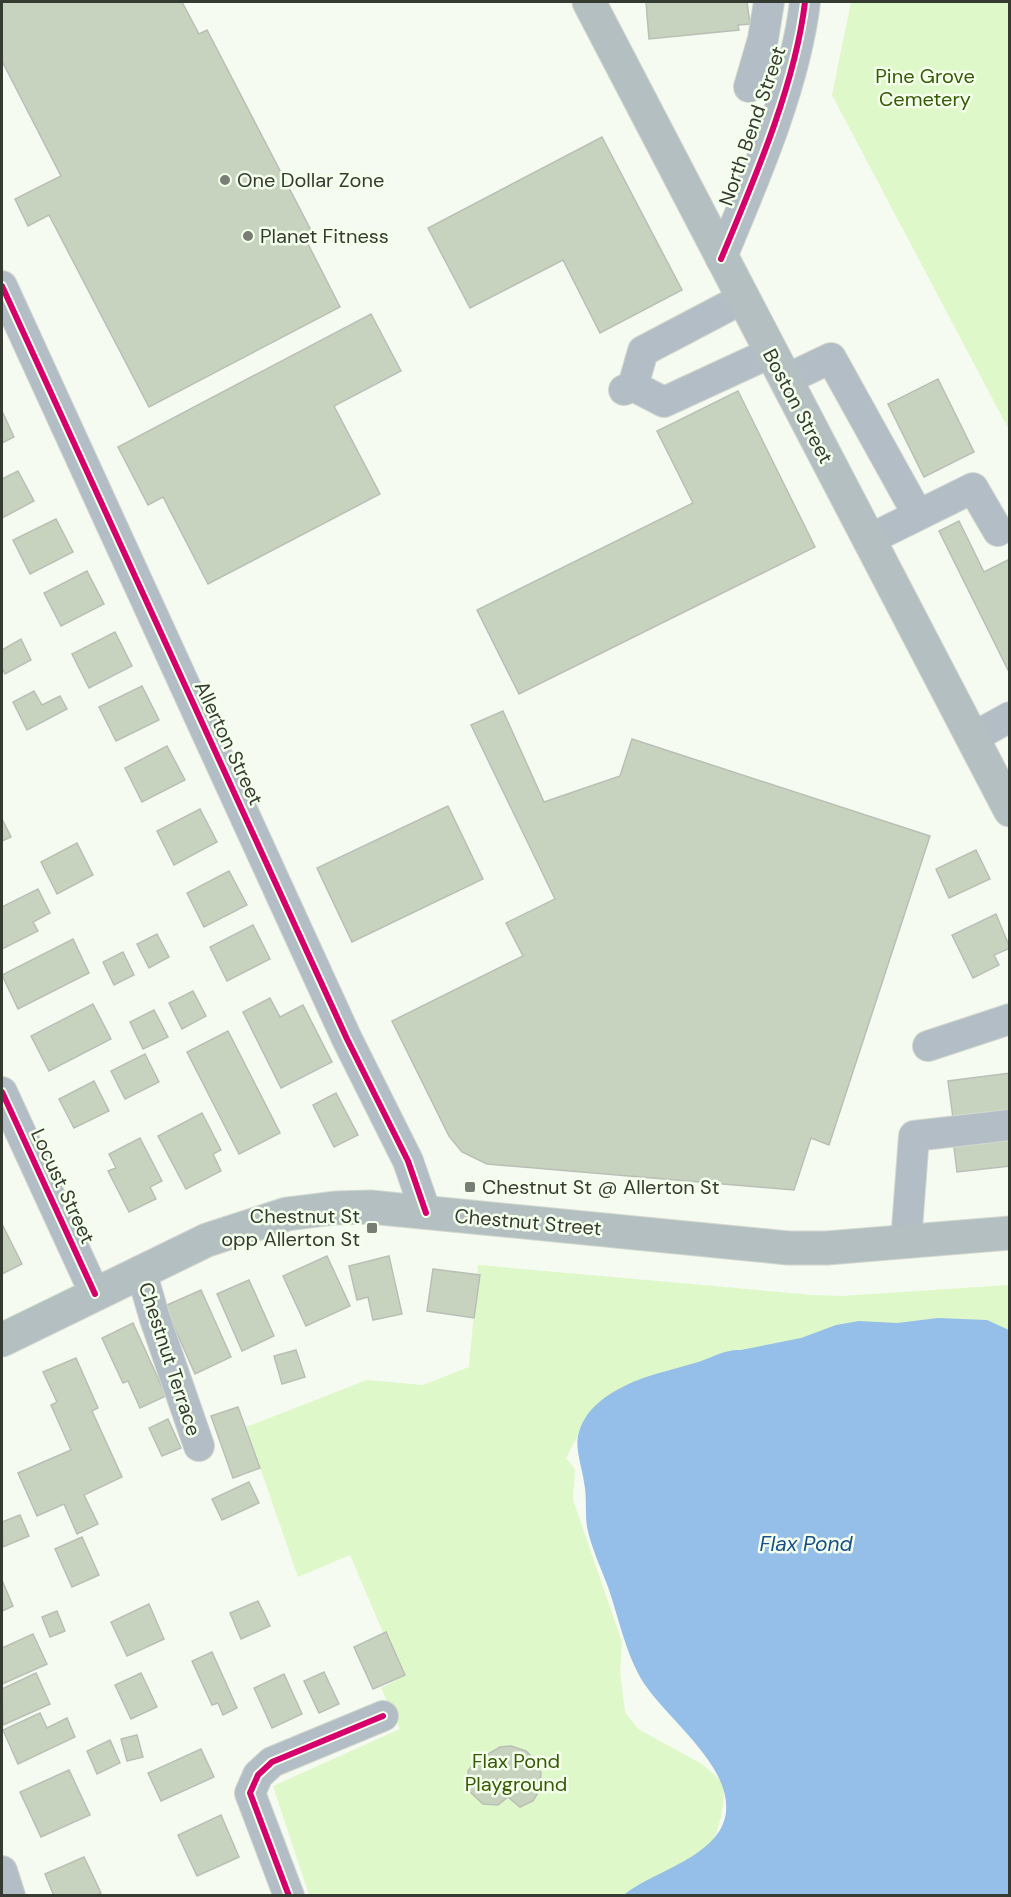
<svg xmlns="http://www.w3.org/2000/svg" width="1011" height="1897" viewBox="0 0 1011 1897" font-family="'DM Sans',sans-serif">
<rect width="100%" height="100%" fill="#f5fbf0"/>
<g fill="#dff8c9">
<path d="M851,2H1009V430L832,95Z"/>
<path d="M478,1265L813,1295L842,1296L1009,1285V1353L578,1435L566,1458L575,1469L573,1500L622,1642L620,1671L625,1712L638,1729L702,1764L724,1783C725,1832 706,1856 680,1895H309L273,1786L400,1729L381,1688L402,1677L350,1555L298,1577L246,1427L367,1380L423,1385L469,1367Z"/>
</g>
<path fill="#95bee8" d="M938,1318L987,1320L1009,1330V1895H624C652,1871 721,1857 726,1812C731,1763 663,1717 640,1677C625,1650 618,1616 608,1587C601,1568 591,1547 587,1527C585,1512 587,1497 584,1482C582,1467 574,1447 579,1432C587,1406 609,1393 633,1382C655,1373 676,1369 698,1362C713,1357 726,1349 741,1350L801,1338L836,1325L859,1321L897,1323Z"/>
<g fill="#c8d3bf" stroke="#babfb6" stroke-width="1.5">
<path d="M2,2H182L199,34L207,30L315,238L307,242L340,307L149,407L49,215L28,226L15,199L61,176L2,61Z"/>
<path d="M646,2H747L750,24L738,25L739,30L649,39Z"/>
<path d="M602,137L682,290L600,333L563,260L470,308L428,228Z"/>
<path d="M371,314L401,371L334,406L380,494L208,584L163,497L148,505L118,447Z"/>
<path d="M938,379L974,452L924,477L888,404Z"/>
<path d="M738,391L815,547L519,694L477,610L693,503L657,431Z"/>
<path d="M2,411L14,437L2,443Z"/>
<path d="M18,471L34,501L2,518V479Z"/>
<path d="M56,519L73,552L30,574L13,540Z"/>
<path d="M959,521L984,572L1010,559V674L939,531Z"/>
<path d="M87,571L104,604L61,626L44,593Z"/>
<path d="M115,632L132,666L89,688L72,654Z"/>
<path d="M21,639L31,660L5,674L2,668V650Z"/>
<path d="M142,686L159,720L116,741L99,707Z"/>
<path d="M34,691L42,705L60,696L67,709L27,730L13,702Z"/>
<path d="M503,711L544,802L620,776L632,739L930,836L829,1145L811,1138L794,1190L487,1164L462,1152L449,1136L392,1021L523,956L506,923L555,899L471,725Z"/>
<path d="M167,746L185,780L142,802L125,768Z"/>
<path d="M448,806L483,879L352,942L317,868Z"/>
<path d="M200,809L217,842L174,865L157,831Z"/>
<path d="M2,819L11,837L2,841Z"/>
<path d="M77,843L93,875L57,894L41,862Z"/>
<path d="M976,850L990,879L949,898L936,869Z"/>
<path d="M229,871L247,905L204,927L187,893Z"/>
<path d="M38,889L50,913L33,922L38,931L2,949V907Z"/>
<path d="M996,914L1010,948L994,955L999,965L973,978L952,935Z"/>
<path d="M253,925L270,959L227,981L210,947Z"/>
<path d="M157,934L169,957L149,968L137,944Z"/>
<path d="M73,939L89,973L18,1009L2,975Z"/>
<path d="M123,952L134,975L114,985L103,962Z"/>
<path d="M193,991L206,1016L182,1029L169,1003Z"/>
<path d="M270,998L280,1017L303,1005L332,1062L281,1088L243,1012Z"/>
<path d="M93,1004L111,1039L49,1071L31,1036Z"/>
<path d="M154,1010L168,1037L143,1049L130,1022Z"/>
<path d="M228,1031L280,1133L239,1154L187,1052Z"/>
<path d="M145,1054L159,1082L125,1099L111,1071Z"/>
<path d="M1010,1073V1111L953,1118L948,1081Z"/>
<path d="M94,1081L109,1111L74,1128L59,1099Z"/>
<path d="M336,1093L358,1135L334,1147L313,1105Z"/>
<path d="M202,1113L221,1150L213,1154L221,1171L186,1189L158,1136Z"/>
<path d="M1010,1132V1166L957,1172L953,1139Z"/>
<path d="M140,1138L162,1181L150,1187L156,1199L129,1212L108,1171L116,1168L109,1154Z"/>
<path d="M2,1224L22,1264L2,1274Z"/>
<path d="M327,1256L350,1306L306,1326L283,1276Z"/>
<path d="M389,1256L402,1314L373,1320L368,1297L357,1300L349,1266Z"/>
<path d="M433,1269L480,1275L474,1318L427,1311Z"/>
<path d="M249,1280L274,1336L242,1351L217,1294Z"/>
<path d="M201,1290L231,1357L195,1374L165,1306Z"/>
<path d="M133,1323L166,1396L140,1408L128,1381L123,1383L102,1338Z"/>
<path d="M296,1350L305,1377L282,1384L274,1356Z"/>
<path d="M76,1358L98,1408L92,1411L122,1477L84,1495L98,1524L77,1534L64,1504L37,1516L18,1473L71,1450L51,1405L57,1402L43,1372Z"/>
<path d="M238,1407L260,1468L233,1478L211,1416Z"/>
<path d="M168,1419L181,1448L162,1456L149,1428Z"/>
<path d="M249,1482L259,1503L222,1520L212,1499Z"/>
<path d="M20,1515L29,1536L3,1547L2,1522Z"/>
<path d="M82,1537L99,1575L72,1587L55,1549Z"/>
<path d="M2,1580L13,1606L2,1611Z"/>
<path d="M258,1601L270,1626L241,1639L230,1613Z"/>
<path d="M149,1604L164,1639L127,1656L111,1622Z"/>
<path d="M57,1611L65,1631L50,1637L42,1617Z"/>
<path d="M386,1632L405,1675L373,1689L354,1647Z"/>
<path d="M33,1634L47,1664L2,1684V1648Z"/>
<path d="M212,1652L237,1708L223,1715L218,1703L212,1705L192,1661Z"/>
<path d="M324,1672L339,1704L319,1713L304,1681Z"/>
<path d="M36,1673L50,1704L3,1725L2,1689Z"/>
<path d="M141,1673L157,1707L131,1719L115,1685Z"/>
<path d="M284,1674L302,1714L272,1728L254,1688Z"/>
<path d="M40,1713L47,1728L67,1718L75,1737L18,1764L3,1730Z"/>
<path d="M137,1735L143,1757L127,1761L121,1739Z"/>
<path d="M110,1740L120,1763L97,1774L87,1751Z"/>
<path d="M511,1746L526,1751L536,1761L541,1773L539,1791L533,1801L520,1807L508,1797L498,1805L483,1804L469,1791L468,1771L476,1761L500,1747Z"/>
<path d="M201,1749L214,1777L161,1801L148,1773Z"/>
<path d="M69,1770L90,1815L41,1837L20,1792Z"/>
<path d="M221,1815L239,1857L197,1876L178,1835Z"/>
<path d="M84,1857L101,1893L95,1896H54L45,1874Z"/>
</g>
<g fill="none" stroke-linecap="round" stroke-linejoin="round">
<defs>
<g id="minor">
<path d="M749,87L763,39L769,2"/>
<path d="M721,259C754,180 795,86 805,2"/>
<path d="M2,286L347,1039L408,1161L426,1213"/>
<path d="M785,380L831,358L918,515"/>
<path d="M633,386L664,402L770,353"/>
<path d="M624,390L633,386L643,351L742,299"/>
<path d="M868,540L973,488L998,531"/>
<path d="M972,738L1010,717"/>
<path d="M928,1046L1010,1019"/>
<path d="M2,1092L95,1294"/>
<path d="M906,1242L914,1136L1010,1125"/>
<path d="M141,1271L155,1319L199,1446"/>
<path d="M2,1871L10,1896"/>
<path d="M289,1896L250,1793L258,1775L272,1762L383,1716"/>
</g>
<g id="major">
<path d="M589,2L1010,810"/>
<path d="M2,1340L207,1240L287,1214L335,1208L370,1207L788,1248H827L1010,1233"/>
</g>
</defs>
<use href="#minor" stroke="#d3d8cf" stroke-width="32"/>
<use href="#major" stroke="#d3d8cf" stroke-width="35"/>
<use href="#minor" stroke="#b2bdc5" stroke-width="30"/>
<use href="#major" stroke="#b3bfc1" stroke-width="33"/>
<defs>
<g id="cycleway">
<path d="M721,259C754,180 795,86 805,2"/>
<path d="M2,286L347,1039L408,1161L426,1213"/>
<path d="M2,1092L95,1294"/>
<path d="M289,1896L250,1793L258,1775L272,1762L383,1716"/>
</g>
</defs>
<use href="#cycleway" stroke="#f4ffec" stroke-width="10"/>
<use href="#cycleway" stroke="#d6006c" stroke-width="6"/>
</g>
<g fill="#797e74" stroke="#f4ffec" stroke-width="2">
<circle cx="225" cy="180" r="6"/>
<circle cx="248" cy="236" r="6"/>
<rect x="464" y="1181" width="12" height="12" rx="3"/>
<rect x="366" y="1222" width="12" height="12" rx="3"/>
</g>
<g text-anchor="middle" dominant-baseline="central" stroke-width="5" stroke-linejoin="round" paint-order="stroke">
<g font-size="20" fill="#365904" stroke="#f4ffec">
<text x="925" y="76">Pine Grove<tspan x="925" dy="23">Cemetery</tspan></text>
<text x="516" y="1761">Flax Pond<tspan x="516" dy="23">Playground</tspan></text>
</g>
<g font-size="20" fill="#363b32" stroke="#f4ffec">
<text transform="translate(752 126) rotate(-71)">North Bend Street</text>
<text transform="translate(798 406) rotate(62)">Boston Street</text>
<text transform="translate(229 743) rotate(65)">Allerton Street</text>
<text transform="translate(63 1186) rotate(65)">Locust Street</text>
<text transform="translate(528 1222) rotate(5)">Chestnut Street</text>
<text transform="translate(170 1359) rotate(72)">Chestnut Terrace</text>
</g>
<g font-size="20" fill="#363b32" stroke="#f4ffec" text-anchor="start">
<text x="237" y="180">One Dollar Zone</text>
<text x="260" y="236">Planet Fitness</text>
<text x="482" y="1187">Chestnut St @ Allerton St</text>
<text x="360" y="1216" text-anchor="end">Chestnut St<tspan x="360" dy="23">opp Allerton St</tspan></text>
</g>
<g font-size="21" font-style="italic" fill="#164f8a" stroke="#f4ffec">
<text x="806" y="1544">Flax Pond</text>
</g>
</g>
<rect width="1011" height="1897" fill="none" stroke="#363b32" stroke-width="6"/>
</svg>
